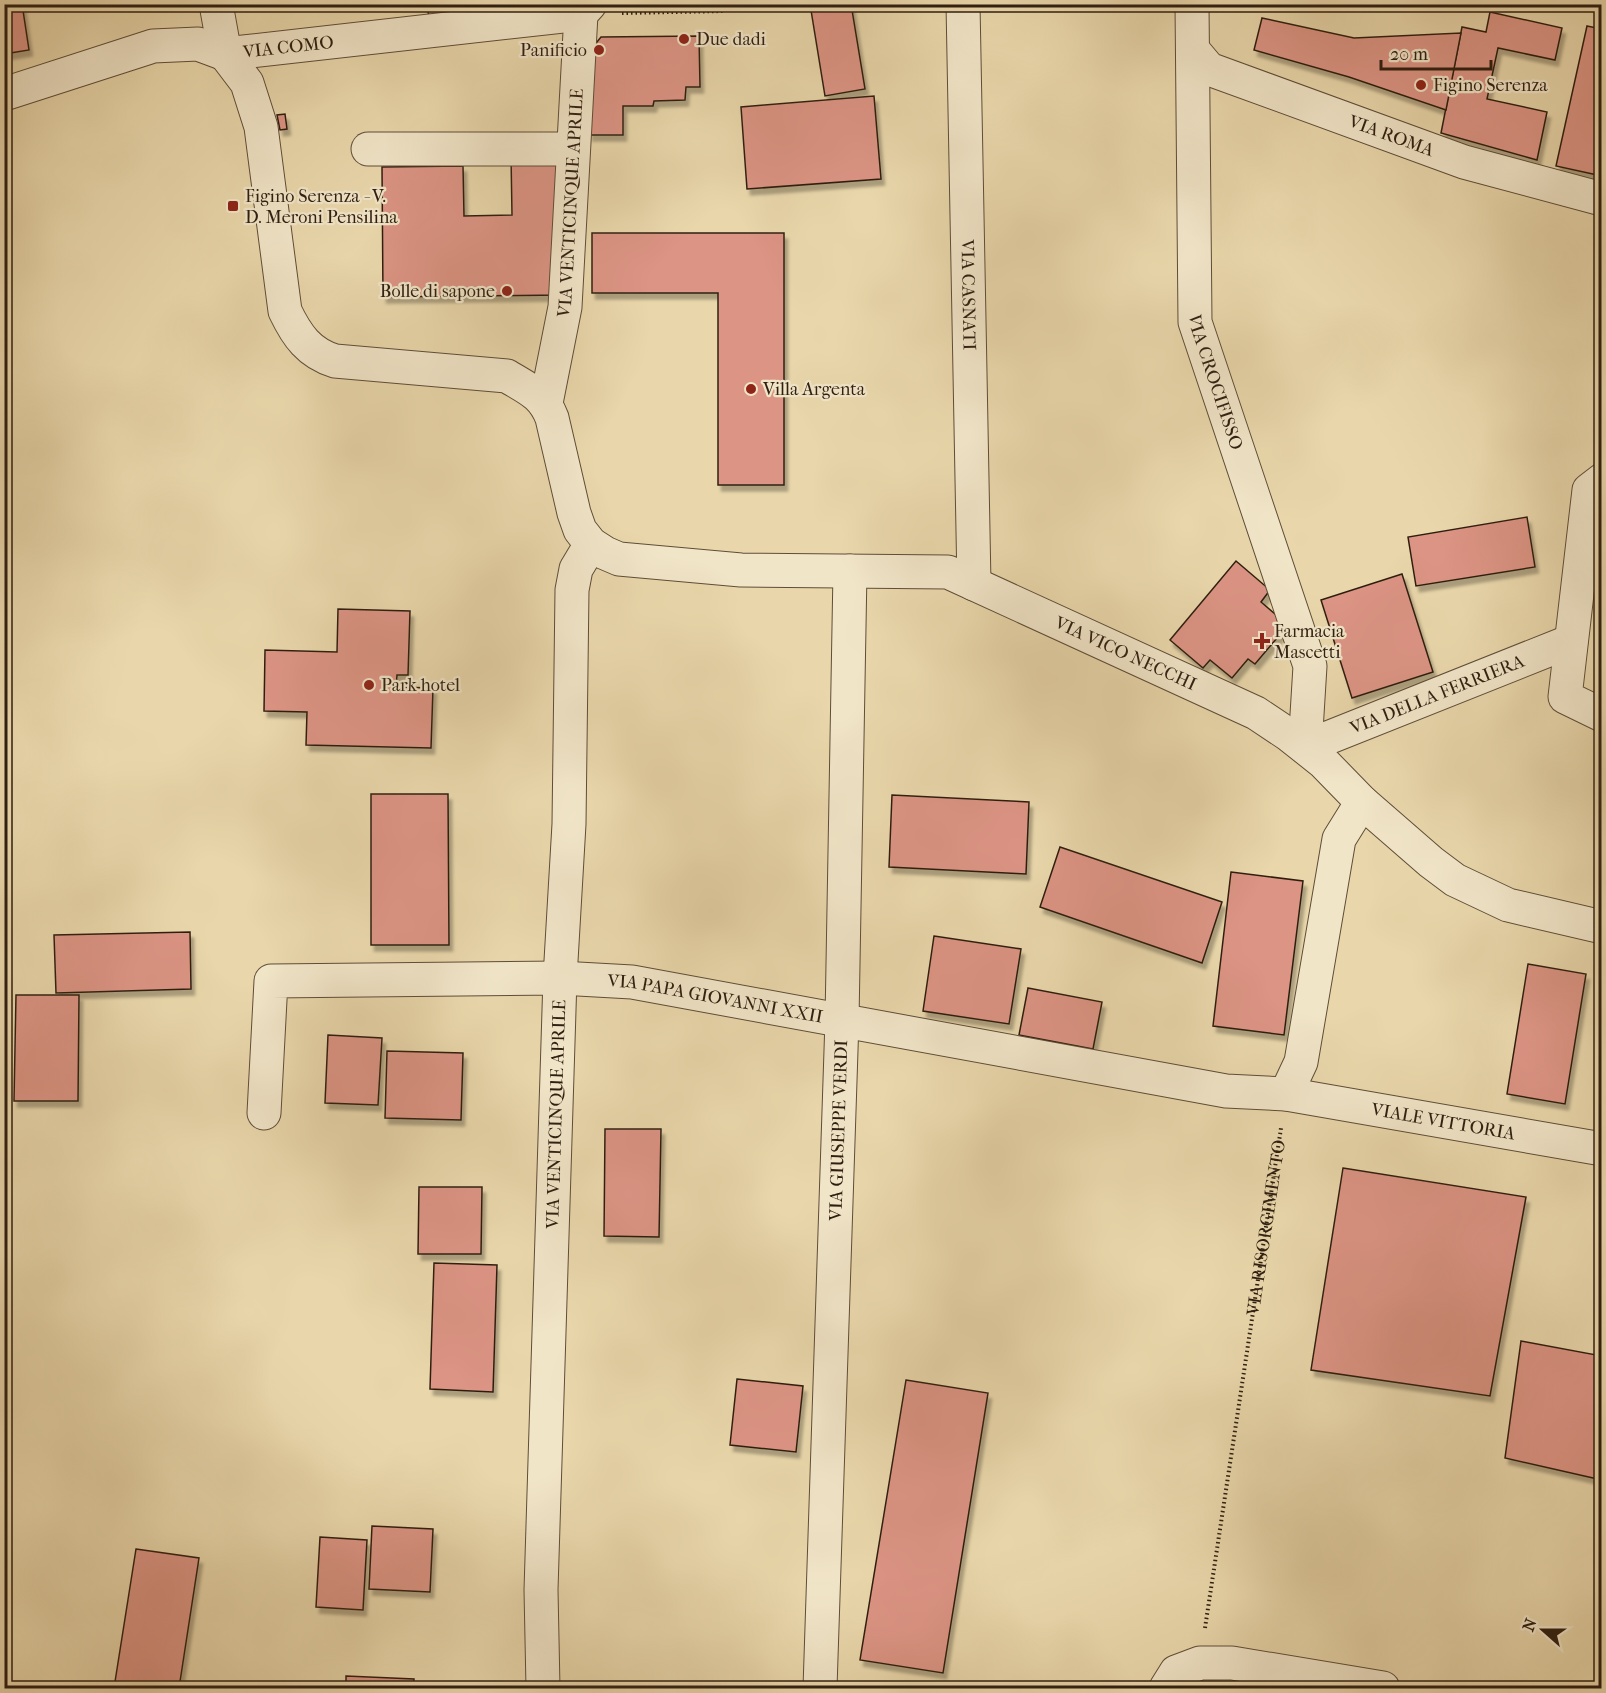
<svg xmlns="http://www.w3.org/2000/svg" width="1606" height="1693" viewBox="0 0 1606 1693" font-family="'IM FELL French Canon',serif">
<defs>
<filter id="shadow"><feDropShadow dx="3.5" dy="6" stdDeviation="1.5" flood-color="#0004"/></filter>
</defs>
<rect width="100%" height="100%" fill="#e9d7ab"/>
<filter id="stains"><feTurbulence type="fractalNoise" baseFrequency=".00333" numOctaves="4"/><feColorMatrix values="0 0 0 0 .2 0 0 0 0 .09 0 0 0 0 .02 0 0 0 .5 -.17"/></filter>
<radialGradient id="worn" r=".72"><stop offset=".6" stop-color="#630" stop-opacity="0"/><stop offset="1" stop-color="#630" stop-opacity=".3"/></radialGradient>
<g fill="#dc9484" stroke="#2f1f11" stroke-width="1.5" filter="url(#shadow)">
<path d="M4,4H22L29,50L4,54Z"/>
<path d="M426,4H562L431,24Z"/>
<path d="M810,4H851L865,89L825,96Z"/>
<path d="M1490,12L1562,28L1555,60L1498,48L1487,99L1547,112L1537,160L1441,133L1462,27L1486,32Z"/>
<path d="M1262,18L1354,38L1461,33L1446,110L1349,77L1254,50Z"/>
<path d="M1587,26L1602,29V176L1556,166Z"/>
<path d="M699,36L700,87H686L685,100L654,101L653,106H623V135H589L588,53L601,37Z"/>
<path d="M874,96L881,179L747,189L741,107Z"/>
<path d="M285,114L287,129L280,130L277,115Z"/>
<path d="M561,155L562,295L383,297L382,167L463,166L464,216L512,215L511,156Z"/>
<path d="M592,233H784V485H718V293H592Z"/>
<path d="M1527,517L1535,567L1416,586L1408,537Z"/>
<path d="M1236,561L1270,590L1261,602L1288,625L1255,664L1248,659L1232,678L1210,660L1203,668L1170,640Z"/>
<path d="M1402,574L1433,672L1352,698L1321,600Z"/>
<path d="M338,609L410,611L408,675H397L396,687L433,688L431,748L306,745L307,712L264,711L265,650L337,652Z"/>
<path d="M1602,663V694H1598Z"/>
<path d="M371,794H448L449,945H371Z"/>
<path d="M892,795L1029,802L1026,874L889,867Z"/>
<path d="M1060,847L1222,902L1202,963L1040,907Z"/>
<path d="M1231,872L1303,881L1284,1035L1213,1026Z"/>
<path d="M190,932L191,989L56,993L54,935Z"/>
<path d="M934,936L1021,949L1009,1024L923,1011Z"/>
<path d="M1528,964L1586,974L1565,1104L1507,1094Z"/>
<path d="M1028,988L1102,1002L1093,1049L1019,1035Z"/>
<path d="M16,995H79L78,1101H14Z"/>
<path d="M328,1035L382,1038L378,1105L325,1103Z"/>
<path d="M387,1051L463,1053L461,1120L385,1118Z"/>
<path d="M605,1129H661L659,1237L604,1236Z"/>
<path d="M1343,1168L1526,1197L1490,1396L1311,1370Z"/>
<path d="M419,1187H482L481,1254H418Z"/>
<path d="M434,1263L497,1265L493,1392L430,1389Z"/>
<path d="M1521,1341L1602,1356V1480L1505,1458Z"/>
<path d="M737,1379L803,1386L796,1452L730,1445Z"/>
<path d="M906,1380L988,1393L943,1673L860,1660Z"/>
<path d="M372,1526L433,1529L430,1592L369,1589Z"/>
<path d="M320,1537L367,1540L363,1610L316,1607Z"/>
<path d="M136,1549L199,1558L179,1688H114Z"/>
<path d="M346,1676L414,1679L413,1688H346Z"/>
</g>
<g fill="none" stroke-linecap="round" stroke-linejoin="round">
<defs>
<g id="minor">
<path id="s2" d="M216,4L225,54L247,83L261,127L285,311C297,336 309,353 335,361L507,376C528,389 543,394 552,418L574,513L580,530L591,544L605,553L619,559L741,570L948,572L1256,713L1289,735L1323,762L1362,802L1431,862L1455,880L1508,905L1602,927"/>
<path id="s3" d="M963,4L974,584"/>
<path id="s4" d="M1192,4L1195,322L1310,666L1305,747L1571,641"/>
<path id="s5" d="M1193,50L1209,69L1464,162L1602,199"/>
<path id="s6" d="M4,94L153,46L198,44L225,54L581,14"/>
<path d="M368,149H573"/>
<path id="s7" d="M546,403L565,307L581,14L590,4"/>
<path d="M1602,480L1589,490L1565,697L1602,715"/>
<path d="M1286,1094L1301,1062L1339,839L1362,802"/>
<path id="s8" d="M264,1113L271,981L560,978L632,982L1226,1091L1286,1094L1602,1149"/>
<path id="s9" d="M543,1688L541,1590L560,978L569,824L572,590L576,569L591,544"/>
<path id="s10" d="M820,1688L842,1020L850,571"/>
<path d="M1166,1688L1176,1672L1200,1663H1232L1383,1688"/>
</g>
</defs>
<use href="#minor" stroke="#5e4d38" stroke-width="35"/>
<g stroke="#2f1f11" stroke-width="4" stroke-dasharray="1.5 3" stroke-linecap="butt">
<path d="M622,13L724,11L730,4"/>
<path id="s1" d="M1205,1628L1281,1128"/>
</g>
<use href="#minor" stroke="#f1e5c8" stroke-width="33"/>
</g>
<g fill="#8f2418" stroke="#f1e5c8" stroke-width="2">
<circle cx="684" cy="39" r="6"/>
<circle cx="599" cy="50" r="6"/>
<circle cx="1421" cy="85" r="6"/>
<rect x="227" y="200" width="12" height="12" rx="3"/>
<circle cx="507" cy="291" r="6"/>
<circle cx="751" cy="389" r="6"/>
<path d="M1259 632h6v6h6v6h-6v6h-6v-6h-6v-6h6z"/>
<circle cx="369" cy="685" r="6"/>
</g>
<g text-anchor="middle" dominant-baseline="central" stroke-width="4.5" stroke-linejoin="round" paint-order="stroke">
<g font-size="18" fill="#2f1f11" stroke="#f1e5c8" text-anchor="start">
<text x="696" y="39">Due dadi</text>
<text x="587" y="50" text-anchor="end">Panificio</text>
<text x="1433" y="85">Figino Serenza</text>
<text x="245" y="196">Figino Serenza - V.<tspan x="245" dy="21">D. Meroni Pensilina</tspan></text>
<text x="495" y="291" text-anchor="end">Bolle di sapone</text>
<text x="763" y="389">Villa Argenta</text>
<text x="1274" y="631">Farmacia<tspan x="1274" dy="21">Mascetti</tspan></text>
<text x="381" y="685">Park hotel</text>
</g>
<g font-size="18" fill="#2f1f11" stroke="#f1e5c8">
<text stroke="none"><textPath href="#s6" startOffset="294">VIA COMO</textPath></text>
<text stroke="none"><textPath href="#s5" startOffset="219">VIA ROMA</textPath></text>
<text stroke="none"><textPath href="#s7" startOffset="202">VIA VENTICINQUE APRILE</textPath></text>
<text stroke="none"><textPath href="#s3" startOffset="291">VIA CASNATI</textPath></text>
<text stroke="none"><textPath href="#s4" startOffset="381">VIA CROCIFISSO</textPath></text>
<text stroke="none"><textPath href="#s2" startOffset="1318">VIA VICO NECCHI</textPath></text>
<text stroke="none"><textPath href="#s4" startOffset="904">VIA DELLA FERRIERA</textPath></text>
<text stroke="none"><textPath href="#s8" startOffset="578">VIA PAPA GIOVANNI XXII</textPath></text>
<text stroke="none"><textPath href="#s9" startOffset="574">VIA VENTICINQUE APRILE</textPath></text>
<text stroke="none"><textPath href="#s8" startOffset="1317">VIALE VITTORIA</textPath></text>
<text stroke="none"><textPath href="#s10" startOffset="558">VIA GIUSEPPE VERDI</textPath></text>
<text stroke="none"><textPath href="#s1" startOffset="405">VIA RISORGIMENTO</textPath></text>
</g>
</g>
<rect width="1606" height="1693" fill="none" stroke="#e9d7ab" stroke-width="24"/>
<rect x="6" y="6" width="1594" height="1681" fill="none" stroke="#2f1f11" stroke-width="3"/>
<rect x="12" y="12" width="1582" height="1669" fill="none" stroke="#2f1f11" stroke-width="1.5"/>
<g transform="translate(1543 1630) rotate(291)" stroke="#f1e5c8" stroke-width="4.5" paint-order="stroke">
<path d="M0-4.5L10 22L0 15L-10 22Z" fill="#2f1f11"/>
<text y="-9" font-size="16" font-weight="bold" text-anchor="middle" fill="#2f1f11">N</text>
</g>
<path d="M1381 60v9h110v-9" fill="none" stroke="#2f1f11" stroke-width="3"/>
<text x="1390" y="60" font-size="18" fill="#2f1f11" stroke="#f1e5c8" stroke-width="4.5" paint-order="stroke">20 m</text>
<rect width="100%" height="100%" filter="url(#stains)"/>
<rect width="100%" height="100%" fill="url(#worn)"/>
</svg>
